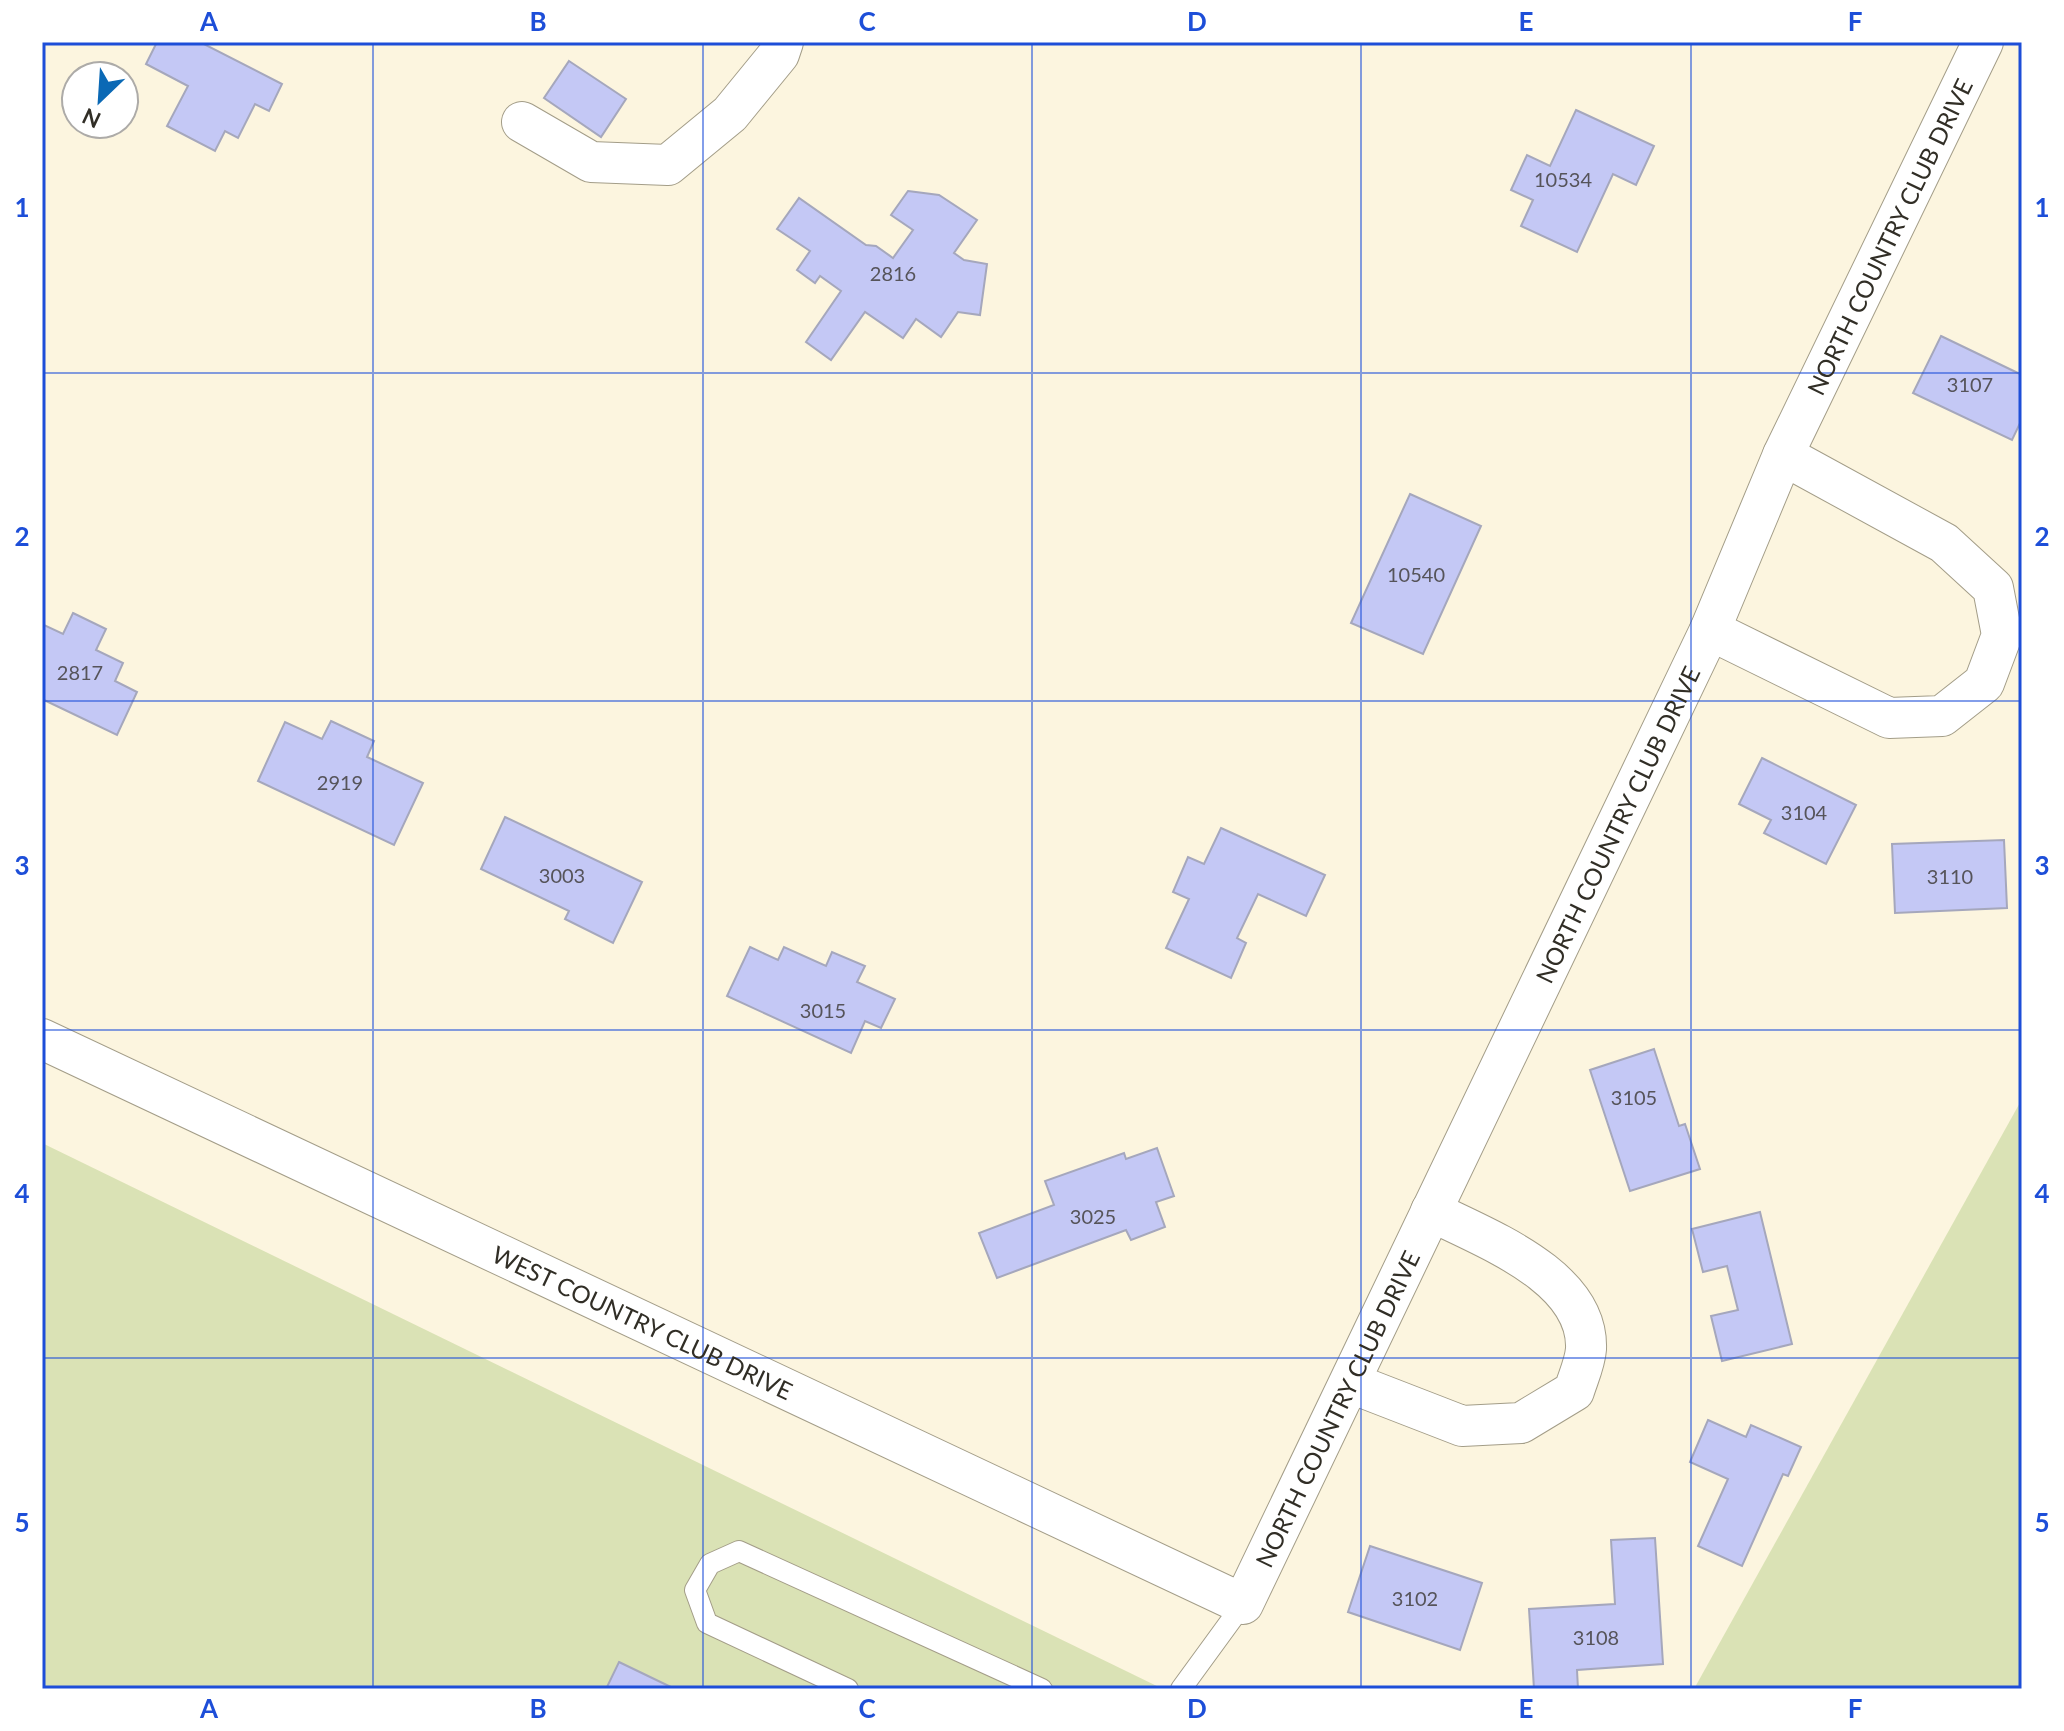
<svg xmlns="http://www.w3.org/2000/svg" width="2064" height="1731" viewBox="0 0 2064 1731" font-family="Lato,sans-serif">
<rect width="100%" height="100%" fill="#fcf5df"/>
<g fill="#dae2b5">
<path d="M2022,1099V1689H1694Z"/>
<path d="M42,1143L1163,1689H42Z"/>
</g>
<g fill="#c4c8f5" stroke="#a5a7bc" stroke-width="2">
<path d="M157,42H200L282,84L269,111L255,104L238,138L225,131L215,151L167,126L188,86L146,64Z"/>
<path d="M569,61L626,99L601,137L544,98Z"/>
<path d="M1576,110L1654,146L1636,185L1613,174L1577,252L1521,226L1533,200L1511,190L1527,155L1550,166Z"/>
<path d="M908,191L939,195L977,220L954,253L964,260L987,264L980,315L958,312L941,337L916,319L903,338L865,312L831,360L806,342L841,291L820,276L815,283L797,270L810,251L777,229L799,198L866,245L876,246L893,258L913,230L891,215Z"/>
<path d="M1941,336L2022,375V419L2012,440L1913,393Z"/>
<path d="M1410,494L1481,526L1423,654L1351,623Z"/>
<path d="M73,613L106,629L96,650L123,663L115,681L137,692L117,735L42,699V624L63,634Z"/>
<path d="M331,721L374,741L367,757L423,783L394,845L258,781L285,722L322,739Z"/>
<path d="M1762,758L1856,805L1826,864L1764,833L1771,820L1739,804Z"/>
<path d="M505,817L642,882L613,943L565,919L569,911L481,869Z"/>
<path d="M1221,828L1325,875L1306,916L1258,894L1237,938L1246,943L1231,978L1166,948L1189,899L1173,892L1188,857L1204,864Z"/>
<path d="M2004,840L2007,908L1895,913L1892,844Z"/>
<path d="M750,947L778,960L784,947L826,966L832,952L865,966L857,982L895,999L881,1028L865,1021L851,1053L727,996Z"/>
<path d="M1654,1049L1679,1126L1685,1124L1700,1169L1630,1191L1590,1070Z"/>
<path d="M1157,1148L1174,1196L1156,1202L1165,1227L1131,1240L1126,1230L997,1278L979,1233L1054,1205L1045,1181L1124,1153L1126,1159Z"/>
<path d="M1760,1212L1792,1344L1722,1361L1711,1316L1738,1310L1727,1266L1703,1272L1692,1229Z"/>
<path d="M1708,1420L1746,1437L1751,1425L1801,1447L1788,1476L1783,1474L1742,1566L1698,1546L1728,1479L1690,1462Z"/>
<path d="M1655,1538L1663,1664L1577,1670L1578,1689H1534L1529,1609L1615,1604L1611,1540Z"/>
<path d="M1370,1546L1482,1583L1460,1650L1348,1612Z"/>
<path d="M619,1662L675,1689H606Z"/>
</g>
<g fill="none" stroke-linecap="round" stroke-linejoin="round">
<defs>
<g id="lane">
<path d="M848,1689L707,1623L695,1590L710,1564L739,1551L1042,1689"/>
<path d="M1181,1689L1243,1604"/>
</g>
<g id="street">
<path d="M522,122L591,162L668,165L730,114L779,54L783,42"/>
<path d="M1710,630L1889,718L1942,716L1984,683L2002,635L1993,588L1944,543L1783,455"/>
<path id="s1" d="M42,1039L1243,1604L1710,630L1783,455L1983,42"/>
<path d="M1351,1383L1462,1426L1521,1423L1574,1391C1578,1378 1585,1363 1586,1349C1589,1276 1484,1238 1431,1211"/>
</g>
</defs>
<use href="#lane" stroke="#a39d88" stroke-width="22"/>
<use href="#street" stroke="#a39d88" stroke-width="42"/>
<use href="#lane" stroke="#fff" stroke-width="20"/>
<use href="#street" stroke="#fff" stroke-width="40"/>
</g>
<path fill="none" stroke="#1d4ed8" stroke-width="2" stroke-opacity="0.55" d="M373,42V1689M703,42V1689M1032,42V1689M1361,42V1689M1691,42V1689M42,373H2022M42,701H2022M42,1030H2022M42,1358H2022"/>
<g text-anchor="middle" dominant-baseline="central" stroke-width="6" stroke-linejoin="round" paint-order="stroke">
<g font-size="20" fill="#56545a">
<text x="1563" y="179">10534</text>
<text x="893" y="273">2816</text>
<text x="1970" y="384">3107</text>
<text x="1416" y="574">10540</text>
<text x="80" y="672">2817</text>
<text x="340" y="782">2919</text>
<text x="1804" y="812">3104</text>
<text x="562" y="875">3003</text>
<text x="1950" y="876">3110</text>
<text x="823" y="1010">3015</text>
<text x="1634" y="1097">3105</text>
<text x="1093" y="1216">3025</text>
<text x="1415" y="1598">3102</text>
<text x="1596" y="1637">3108</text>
</g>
<g font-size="24" fill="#312e26" stroke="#fff">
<text stroke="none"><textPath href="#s1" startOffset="2840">NORTH COUNTRY CLUB DRIVE</textPath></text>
<text stroke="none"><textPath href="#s1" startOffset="2192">NORTH COUNTRY CLUB DRIVE</textPath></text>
<text stroke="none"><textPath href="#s1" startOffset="664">WEST COUNTRY CLUB DRIVE</textPath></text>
<text stroke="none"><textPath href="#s1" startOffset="1544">NORTH COUNTRY CLUB DRIVE</textPath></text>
</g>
</g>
<rect width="2064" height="1731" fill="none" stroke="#ffffff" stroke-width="88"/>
<g transform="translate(100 100) rotate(205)"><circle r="38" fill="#ffffff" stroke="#adaba8" stroke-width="2"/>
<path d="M0-6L14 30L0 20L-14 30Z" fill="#0b69b5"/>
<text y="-12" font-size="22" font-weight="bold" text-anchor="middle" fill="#312e26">N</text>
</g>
<rect x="44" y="44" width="1976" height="1643" fill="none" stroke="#1d4ed8" stroke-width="3"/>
<g font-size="26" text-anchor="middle" font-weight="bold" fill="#1d4ed8">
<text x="209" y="31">A</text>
<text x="538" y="31">B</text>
<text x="867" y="31">C</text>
<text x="1197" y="31">D</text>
<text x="1526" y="31">E</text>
<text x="1855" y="31">F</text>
<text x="22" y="217">1</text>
<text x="2042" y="217">1</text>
<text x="22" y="546">2</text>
<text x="2042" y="546">2</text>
<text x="22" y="875">3</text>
<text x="2042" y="875">3</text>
<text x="22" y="1203">4</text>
<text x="2042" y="1203">4</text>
<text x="22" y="1532">5</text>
<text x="2042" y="1532">5</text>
<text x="209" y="1718">A</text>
<text x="538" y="1718">B</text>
<text x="867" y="1718">C</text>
<text x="1197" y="1718">D</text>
<text x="1526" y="1718">E</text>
<text x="1855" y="1718">F</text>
</g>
</svg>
